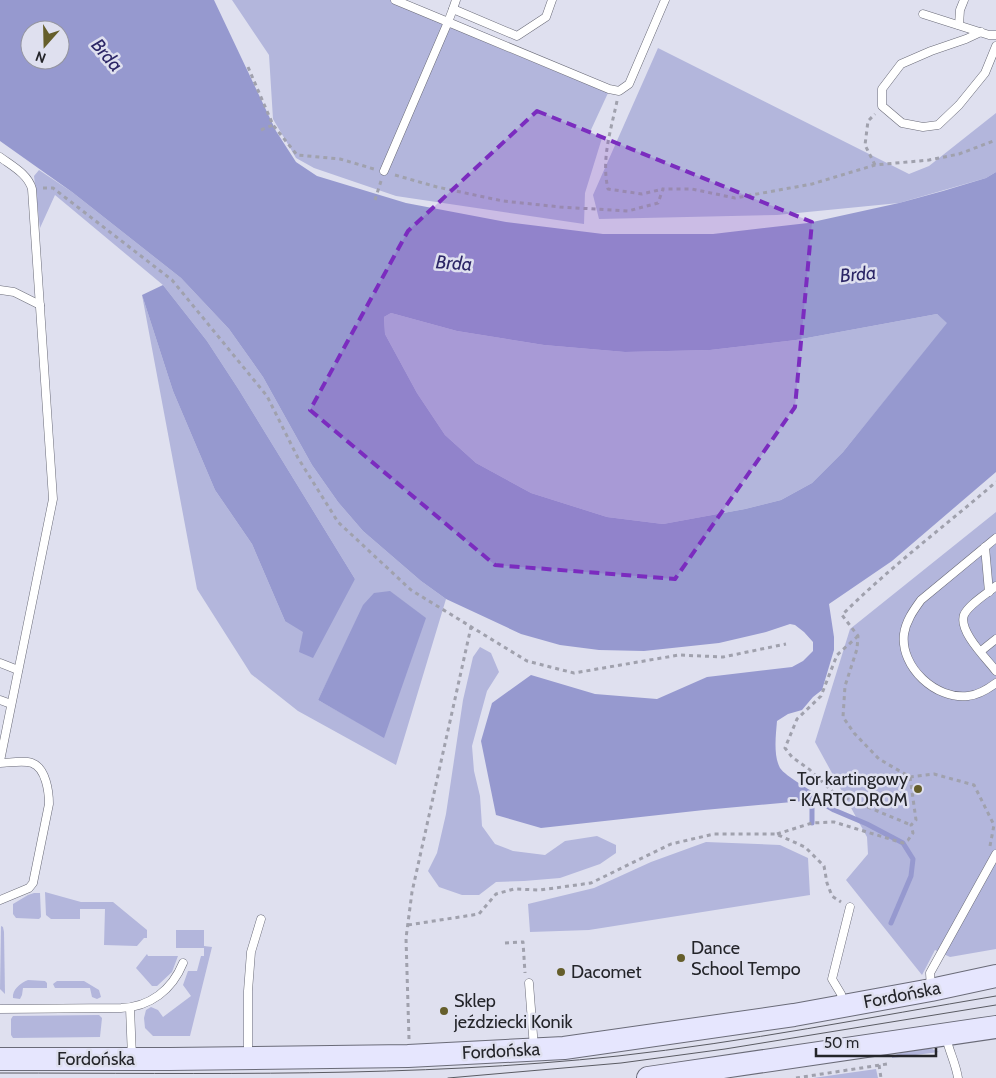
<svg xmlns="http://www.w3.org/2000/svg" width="996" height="1078" viewBox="0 0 996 1078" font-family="Cabin,sans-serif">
<rect width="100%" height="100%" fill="#dfe0ef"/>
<g fill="#b3b6dc" fill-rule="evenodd">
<path d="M232,0H405L493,36L492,45L608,93L590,132L602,138L585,193L584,224L396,196L314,168L296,158L273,119L269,55Z"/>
<path d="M658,48L909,174L929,166L996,113V172L986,178L899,203L777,215L599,219L593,195Z"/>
<path d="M39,170L72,192L181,278L229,329L263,377L312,465L338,502L363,531L421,581L446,599L396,765L298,711L251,674L197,589L142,295L173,391L215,490L252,544L285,621L355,579L239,390L207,341L163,285L55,195L40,228L34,176ZM334,668L384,737L318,700Z"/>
<path d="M391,313L457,331L544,345L625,352L710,350L796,340L937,314L948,323L843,452L812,483L781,500L745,509L663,524L607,517L531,493L476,463L445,435L417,393L385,334L384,317Z"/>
<path d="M996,512V949L950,957L935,950L922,975L846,880L868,854L867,837L815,742L850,629Z"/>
<path d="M480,647L491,653L499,672L487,691L472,746L474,771L480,796L482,826L495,844L513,851L545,855L565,841L597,836L616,845V853L600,864L560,878L524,881L496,882L479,895H462L439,887L428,871L437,853L446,814L463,700L473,657Z"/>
<path d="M706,842L780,845L808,858L810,895L589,930L530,932L528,904L594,888L651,862Z"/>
<path d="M45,892L81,902H113L147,930V938H144L137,946L104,945L105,909H80V919H51L46,915Z"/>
<path d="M34,893H40L41,917L39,919L16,918L13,914V904L28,895Z"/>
<path d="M1,926L3,927L4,932L5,994L0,989Z"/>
<path d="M176,930H204V946L212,947L190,1036H153L145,1028L144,1018L146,1010L151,1007L158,1010L163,1017L191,996L183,985L188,971H197L201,956H204V948H176Z"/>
<path d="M147,954L148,956H178L172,972L157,986H152L136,968Z"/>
<path d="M28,980L45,981L47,983V988H23L22,995L20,999L13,998C12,990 20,983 28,980Z"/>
<path d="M57,981H84L99,990L101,997L97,999L92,997L90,988H55L53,984Z"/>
<path d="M99,1015L102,1018L100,1037L13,1038L11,1035V1019L13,1016Z"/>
<path d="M930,1048L939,1052L892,1058V1056L909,1050Z"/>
<path d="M876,1069L878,1078H813Z"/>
</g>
<g fill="#9699cf" fill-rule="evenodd">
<path d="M0,0H214L276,131L296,162L317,176L406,203L506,222L603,234H713L808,223L899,203L943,191L986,178L996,172V472L892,561L829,604L834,637V650L822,690L813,697L802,710L788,714L777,721C776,734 773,755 780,768C785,776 815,793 825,799L704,810L541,828L496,815L481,741L492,703L531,675L595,694L657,699L707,677L792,667L803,661L813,651V642L804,632L795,625L790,624L766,632L719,643L644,651L599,650L560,645L521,634L446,599L421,581L363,531L338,502L312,465L263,377L229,329L181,278L72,192L0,141ZM30,30H60V60H30ZM391,313L457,331L544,345L625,352L710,350L796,340L937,314L947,323L843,452L812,483L781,500L745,509L663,524L607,517L531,493L476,463L445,435L417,393L385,334L384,317Z"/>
<path d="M163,285L207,341L239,390L355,579L313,658L299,652L303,632L285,621L252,544L215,490L173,391L142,295Z"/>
<path d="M390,591L426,618L384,738L318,700L363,605L374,593Z"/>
</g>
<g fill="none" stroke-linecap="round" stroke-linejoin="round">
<g stroke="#9699cf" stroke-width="5">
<path d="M817,800L834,810L867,824L903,843L913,859L911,876L891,923"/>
<path d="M812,823V800"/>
</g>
<defs>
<g id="service">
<path d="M395,0L448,22L453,9"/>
<path d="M456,0L453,9L517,36L546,17L552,0"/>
<path d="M923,14L989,35H996"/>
<path d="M959,25L960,10L964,0"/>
<path d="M981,32L966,39L931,51L901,64L882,89V106L902,123L923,127L938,125L959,105L985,73L996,46"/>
<path d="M0,157C12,166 28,174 32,189L53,499L0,761"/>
<path d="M384,171L448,22L609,89L619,91L629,84L665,0"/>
<path d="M0,290L14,292L40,305"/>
<path d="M996,538L921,600C913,611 906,621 904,634C900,667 936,700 968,696C978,695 988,689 996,683"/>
<path d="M985,547L989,592"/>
<path d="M996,586C988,593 968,605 964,615C958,631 987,659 996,671"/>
<path d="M981,651L996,639"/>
<path d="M0,663L18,670"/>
<path d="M0,700L11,704"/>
<path d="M0,763C9,763 23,760 32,763C46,768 49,792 49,804L33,883L29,888L0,900"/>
<path d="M529,983L534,1048"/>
<path d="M931,988L930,973L996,854"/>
<path d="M843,1004L841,994L832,979L850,907"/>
<path d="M130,1008L132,1057"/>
<path d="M0,1009L121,1008C150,1007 172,990 183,963"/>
<path d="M946,1037C949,1051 956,1064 958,1078"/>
<path d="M248,1056V991L251,952L261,919"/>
</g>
<g id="secondary">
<path d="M0,1059H170L408,1056L564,1048L794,1015L931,990L996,976"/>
<path d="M648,1078L996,1027"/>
</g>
</defs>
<use href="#service" stroke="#6a6b78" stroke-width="9"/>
<use href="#secondary" stroke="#6a6b78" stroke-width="24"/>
<g stroke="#a0a1ad" stroke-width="3" stroke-dasharray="4 4" stroke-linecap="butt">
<path d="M248,67L273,125L297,155L340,159L374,169"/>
<path d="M617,101C611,130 601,159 608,189L642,194L663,189"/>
<path d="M261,130L273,125"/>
<path d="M875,165L865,145L868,121L875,114"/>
<path d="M395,175L437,187L503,201L560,207L628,211L658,203L663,189H692L735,198L812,184L875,165L929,160L959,154L996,140"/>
<path d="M43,188H53L172,280L267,396L298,458L338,522L411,590L527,661L574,673L679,655L723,657L786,644"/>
<path d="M375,200L381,181"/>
<path d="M858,636L837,655L821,696L797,719L785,748L792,757L810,770L834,793L911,825"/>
<path d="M777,834L812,823L834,822L903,843L908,840L913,833L911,825L916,820L910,777"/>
<path d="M990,846L994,825L974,785L934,774L910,777L879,759L854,733L843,717L845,686L857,649L858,636L842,615C890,567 945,526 996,482"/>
<path d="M408,925L479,914L496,894L514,889L540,890L591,883L671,844L714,834H776L805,847L824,866L827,883L832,896L841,902"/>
<path d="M505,943L523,942L525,973"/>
<path d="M409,1039L406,938L412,892L471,627"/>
<path d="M879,1065L881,1078"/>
<path d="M796,1078L887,1064"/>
</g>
<use href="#service" stroke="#fff" stroke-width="8"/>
<use href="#secondary" stroke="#e6e6fe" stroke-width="22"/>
<g stroke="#5a5b63" stroke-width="1">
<path d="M0,1073C206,1073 413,1078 618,1056C745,1042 871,1017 996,996"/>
<path d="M448,1078L621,1063L725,1049L996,1005"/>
</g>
</g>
<path fill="#7b2cbf" fill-opacity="0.2" stroke="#7b2cbf" stroke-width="4" stroke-dasharray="10 6" stroke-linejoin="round" d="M537,111L812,222L795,407L675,579L495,565L310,410L408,231Z"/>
<g fill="#655e2b" stroke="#dfe0ef" stroke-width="2">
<circle cx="918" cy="789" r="5"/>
<circle cx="681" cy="958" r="5"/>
<circle cx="561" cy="972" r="5"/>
<circle cx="444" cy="1011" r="5"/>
</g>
<g text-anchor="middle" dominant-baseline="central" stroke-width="5" stroke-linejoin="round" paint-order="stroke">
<g font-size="18" fill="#24252a" stroke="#dfe0ef" text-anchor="start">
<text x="908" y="779" text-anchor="end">Tor kartingowy<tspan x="908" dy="21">- KARTODROM</tspan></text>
<text x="691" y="948">Dance<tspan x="691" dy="21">School Tempo</tspan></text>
<text x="571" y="972">Dacomet</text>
<text x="454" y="1001">Sklep<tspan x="454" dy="21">jeździecki Konik</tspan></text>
</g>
<g font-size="18" fill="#24252a" stroke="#dfe0ef">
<text transform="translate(902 995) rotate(-11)">Fordońska</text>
<text transform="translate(501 1051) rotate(-3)">Fordońska</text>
<text x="96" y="1059">Fordońska</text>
</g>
<g font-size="19" font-style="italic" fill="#2c2666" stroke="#dfe0ef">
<text transform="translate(107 55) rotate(49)">Brda</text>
<text transform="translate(454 263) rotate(4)">Brda</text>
<text transform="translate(858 274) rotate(-6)">Brda</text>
</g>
</g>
<g transform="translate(45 45) rotate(200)"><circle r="24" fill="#dfe0ef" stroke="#9495a0"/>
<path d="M0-4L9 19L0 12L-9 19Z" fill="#655e2b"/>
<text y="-8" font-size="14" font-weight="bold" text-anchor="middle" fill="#24252a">N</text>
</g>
<path d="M816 1048v8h120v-8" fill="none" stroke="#24252a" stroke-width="2.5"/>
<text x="824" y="1048" font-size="15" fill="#24252a" stroke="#dfe0ef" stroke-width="4" paint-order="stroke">50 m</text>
</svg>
